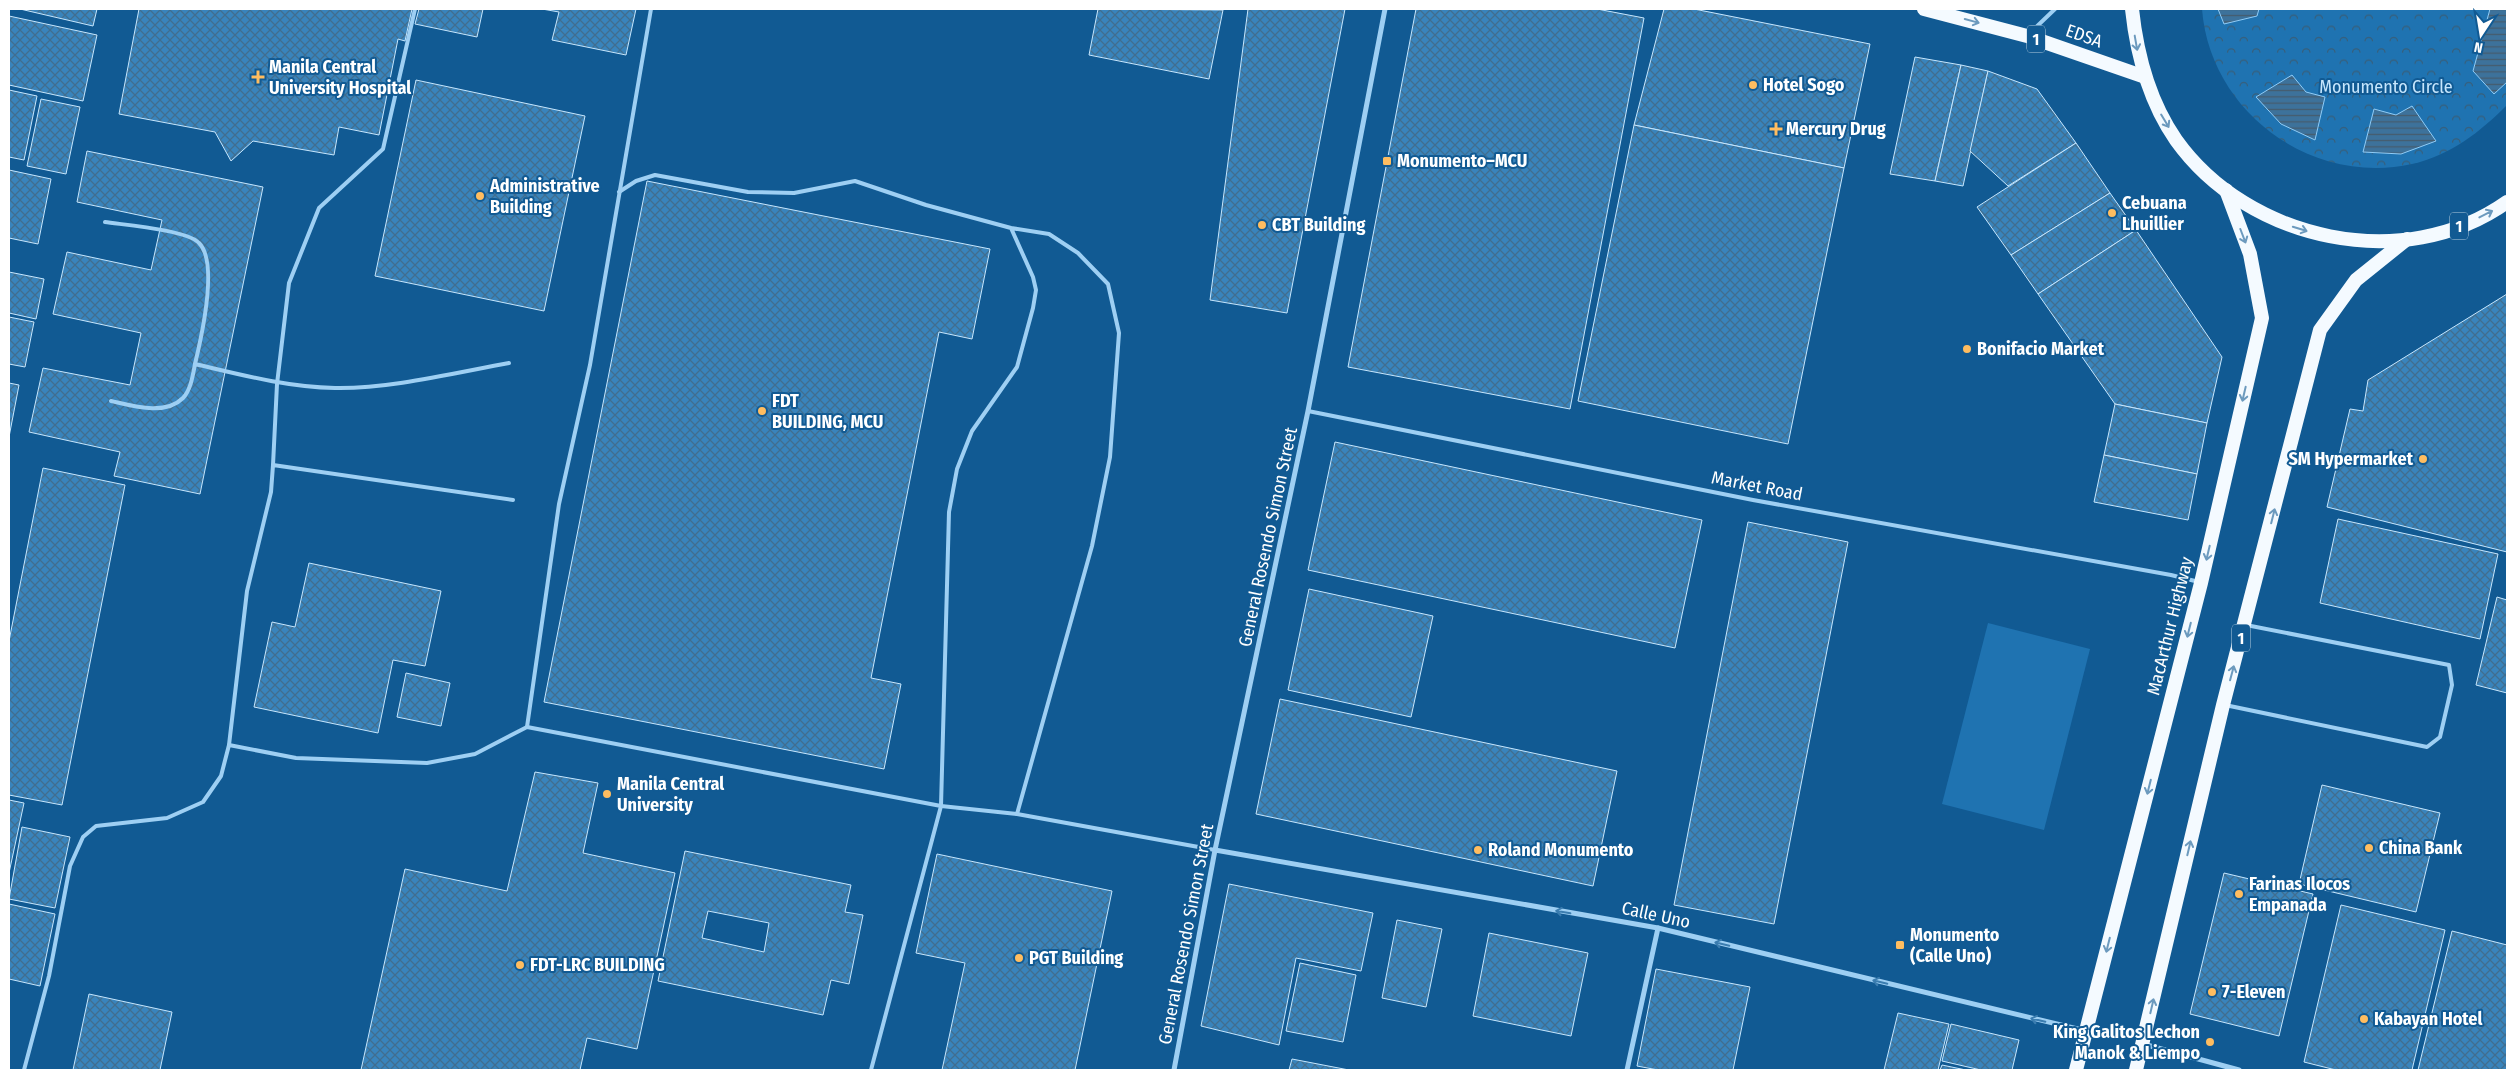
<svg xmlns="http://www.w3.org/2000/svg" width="2516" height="1079" viewBox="0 0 2516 1079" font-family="'Fira Sans Condensed',sans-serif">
<defs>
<pattern id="park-crowns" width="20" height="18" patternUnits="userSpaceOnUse" patternTransform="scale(1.25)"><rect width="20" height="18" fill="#1f73b1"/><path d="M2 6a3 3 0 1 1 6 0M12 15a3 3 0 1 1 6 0" fill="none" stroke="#385e79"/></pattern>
<pattern id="water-rules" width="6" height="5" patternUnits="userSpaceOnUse" patternTransform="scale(1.25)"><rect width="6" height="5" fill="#3d729b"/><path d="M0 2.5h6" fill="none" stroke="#465b6c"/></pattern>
<pattern id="building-cross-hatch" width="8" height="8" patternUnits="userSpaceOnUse" patternTransform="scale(1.25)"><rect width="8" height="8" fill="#3984bc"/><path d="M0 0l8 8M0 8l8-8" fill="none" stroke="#416e8f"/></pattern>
</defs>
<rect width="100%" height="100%" fill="#115a93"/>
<path fill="url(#park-crowns)" d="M2202,9H2507V105C2480,132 2451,155 2412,164C2311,186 2210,112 2202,9Z"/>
<path fill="#1f73b1" d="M1988,623L2090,649L2044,830L1942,804Z"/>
<g fill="url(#water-rules)" stroke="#8fccf7">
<path d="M2218,9H2259L2257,16L2224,24Z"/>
<path d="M2490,9H2507V82L2494,94L2473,71Z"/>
<path d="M2292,75L2306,92L2325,97L2315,140L2281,124L2256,97Z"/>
<path d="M2412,106L2436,141L2401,154L2363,152L2374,109L2396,115Z"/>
</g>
<g fill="url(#building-cross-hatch)" stroke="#c6e6fd" fill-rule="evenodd">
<path d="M20,9H97L93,26Z"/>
<path d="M139,9H412L405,41L398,39L379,135L339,127L334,155L253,141L231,161L215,132L119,114Z"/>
<path d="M419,9H483L477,37L415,24Z"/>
<path d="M542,9H636L626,55L552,40L559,12Z"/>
<path d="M1098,9L1223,10L1209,79L1089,55Z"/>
<path d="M1248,9H1345L1287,313L1210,300Z"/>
<path d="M1416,9H1597L1644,18L1570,409L1348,367Z"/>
<path d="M1664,9H1694L1870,44L1844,168L1634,125Z"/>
<path d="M9,16L97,35L83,101L9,85Z"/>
<path d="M1915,57L1961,65L1935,181L1890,174Z"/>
<path d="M1961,65L1988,71L1963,186L1935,181Z"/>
<path d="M1988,71L2037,89L2076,143L2008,186L1970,151Z"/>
<path d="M416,80L585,116L544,311L375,276Z"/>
<path d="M9,90L37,96L24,160L9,157Z"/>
<path d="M41,99L80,107L66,174L27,166Z"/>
<path d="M1634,125L1844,168L1788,444L1578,401Z"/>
<path d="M2076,143L2110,193L2011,255L1977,207Z"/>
<path d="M87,151L263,187L200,494L114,476L120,452L29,432L43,368L130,385L141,333L53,314L67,252L151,270L162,220L77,202Z"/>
<path d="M9,170L51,179L38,244L9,238Z"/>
<path d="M647,181L990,249L972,339L939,332L871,678L901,684L884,769L544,702Z"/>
<path d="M2110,193L2136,230L2038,294L2011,255Z"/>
<path d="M2136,230L2222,357L2207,423L2115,404L2038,294Z"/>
<path d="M9,272L44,279L36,319L9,313Z"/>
<path d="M2507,294V552L2327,507L2350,409L2363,411L2368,380Z"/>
<path d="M9,317L34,322L25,367L9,364Z"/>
<path d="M9,383L19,385L9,437Z"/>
<path d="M2115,404L2207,423L2197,474L2104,455Z"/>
<path d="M1335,442L1702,520L1675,648L1308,570Z"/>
<path d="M2104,455L2197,474L2188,520L2094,502Z"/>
<path d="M43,468L125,485L62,805L9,795V641Z"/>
<path d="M2338,519L2498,554L2480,639L2320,603Z"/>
<path d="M1748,522L1848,542L1774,924L1674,905Z"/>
<path d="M309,563L441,591L425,666L393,660L378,733L254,707L272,622L295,627Z"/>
<path d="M1309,589L1433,616L1411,717L1288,690Z"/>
<path d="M2497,597L2507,600V693L2476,685Z"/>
<path d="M406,673L450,683L441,726L397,717Z"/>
<path d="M1280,699L1617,771L1593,886L1256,814Z"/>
<path d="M535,772L598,783L583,853L675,873L637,1049L587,1038L580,1070H361L405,869L507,891Z"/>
<path d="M2322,785L2440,813L2416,912L2299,884Z"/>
<path d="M9,800L24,803L9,873Z"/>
<path d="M22,827L70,837L55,908L9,899Z"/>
<path d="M685,851L851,885L845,912L863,915L849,984L831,980L823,1015L658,981ZM708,911L769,923L764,952L702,938Z"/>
<path d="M937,854L1112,891L1075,1070H942L965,963L916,953Z"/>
<path d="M2224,873L2313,894L2279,1036L2190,1014Z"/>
<path d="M1229,884L1373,913L1361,971L1296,958L1279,1045L1201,1026Z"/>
<path d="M9,904L55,914L40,986L9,979Z"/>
<path d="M2341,905L2445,930L2412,1070H2336L2304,1062Z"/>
<path d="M1397,920L1442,929L1426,1007L1382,998Z"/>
<path d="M2452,931L2507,945V1070H2418Z"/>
<path d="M1489,933L1588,953L1571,1036L1473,1016Z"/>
<path d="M1300,963L1356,975L1343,1042L1286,1031Z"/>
<path d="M1656,969L1750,987L1733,1070H1658L1637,1066Z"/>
<path d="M89,994L172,1012L160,1070H73Z"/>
<path d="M1898,1013L1949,1024L1938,1070H1884Z"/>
<path d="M1951,1024L2019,1040L2012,1070H1981L1942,1061Z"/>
<path d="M1292,1059L1349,1070H1289Z"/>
<path d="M1942,1065L1966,1070H1940Z"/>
</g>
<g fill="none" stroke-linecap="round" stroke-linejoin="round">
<g stroke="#9ecff3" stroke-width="4">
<path d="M2030,33L2055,9"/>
<path d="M619,192L636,181L655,175L748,192L794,193L855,181L926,205L1011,228L1033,277L1036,290L1033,308L1017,367L972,431L957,469L949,512L941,806L1017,814L1092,546L1110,457L1119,333L1108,284L1078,253L1049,234L1011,228"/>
<path d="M105,222C125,225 187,230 199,243C219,263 201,339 195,364"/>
<path d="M111,401C133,406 165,416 183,398C191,390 193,374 195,364C242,375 287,387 335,388C389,389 454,373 509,363"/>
<path d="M1308,411L1753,500L2171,575L2199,582"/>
<path d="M273,465L277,384L289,283L319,208L383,149L415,9"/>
<path d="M2225,705L2427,747L2440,737L2452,685L2449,665L2246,625"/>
<path d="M527,727L559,504L590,365L651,9"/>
<path d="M229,745L247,591L271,492L273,465L513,500"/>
<path d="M1017,814L1215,850"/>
<path d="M24,1070L49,976L70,866L83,837L96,826L167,818L203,802L221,776L229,745L296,758L427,763L475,754L527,727L941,806L871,1070"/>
</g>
<g stroke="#9ecff3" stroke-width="5">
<path d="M1215,850L1658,928L2086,1031"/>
<path d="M2143,1044L2239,1070"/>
<path d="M1174,1070L1215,850L1308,411L1385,9"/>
<path d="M1627,1070L1658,928"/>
</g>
<g stroke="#f4faff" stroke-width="14">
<path d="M1924,9L2027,36L2145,77"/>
<path d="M2132,9C2137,56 2149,101 2176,140C2248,241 2404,275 2507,202"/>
<path d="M2076,1070L2201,583L2262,318L2250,254L2226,190"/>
<path d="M2136,1070L2223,705L2320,330L2356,280L2407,239"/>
</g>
</g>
<defs><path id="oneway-shaft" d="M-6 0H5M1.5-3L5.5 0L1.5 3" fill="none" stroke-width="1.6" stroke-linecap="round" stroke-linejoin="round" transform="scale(1.25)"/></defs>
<g stroke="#6c9abe">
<use href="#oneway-shaft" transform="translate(1972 21) rotate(15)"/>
<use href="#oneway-shaft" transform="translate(2136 43) rotate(80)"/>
<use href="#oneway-shaft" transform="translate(2165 121) rotate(59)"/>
<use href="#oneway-shaft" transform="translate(2486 214) rotate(-27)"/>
<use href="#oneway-shaft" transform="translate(2300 229) rotate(17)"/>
<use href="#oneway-shaft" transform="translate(2243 236) rotate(69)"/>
<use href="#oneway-shaft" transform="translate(2244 394) rotate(103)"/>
<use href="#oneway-shaft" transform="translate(2273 516) rotate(-76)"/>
<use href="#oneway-shaft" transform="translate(2208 553) rotate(103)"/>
<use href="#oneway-shaft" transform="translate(2189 630) rotate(104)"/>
<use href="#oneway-shaft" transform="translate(2232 673) rotate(-75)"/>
<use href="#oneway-shaft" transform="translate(2149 787) rotate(104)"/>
<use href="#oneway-shaft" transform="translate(2189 848) rotate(-77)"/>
<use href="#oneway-shaft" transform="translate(2108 945) rotate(104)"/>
<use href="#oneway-shaft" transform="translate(2152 1006) rotate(-77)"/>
</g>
<g stroke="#3b7db0">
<use href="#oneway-shaft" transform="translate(1563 912) rotate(-170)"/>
<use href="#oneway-shaft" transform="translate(1722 944) rotate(-167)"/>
<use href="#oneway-shaft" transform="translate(1880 982) rotate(-167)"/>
<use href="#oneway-shaft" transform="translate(2038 1020) rotate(-167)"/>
</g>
<g fill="#ffbd60" stroke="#115a93" stroke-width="2">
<path d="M255.5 69.5h5v5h5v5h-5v5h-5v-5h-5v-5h5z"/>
<circle cx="1753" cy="85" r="5"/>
<path d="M1773.5 121.5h5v5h5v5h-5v5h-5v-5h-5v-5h5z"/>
<rect x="1382" y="156" width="10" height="10" rx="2.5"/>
<circle cx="480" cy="196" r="5"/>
<circle cx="2112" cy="213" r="5"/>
<circle cx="1262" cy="225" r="5"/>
<circle cx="1967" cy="349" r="5"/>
<circle cx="762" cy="411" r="5"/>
<circle cx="2423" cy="459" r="5"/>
<circle cx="607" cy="794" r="5"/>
<circle cx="2369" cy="848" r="5"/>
<circle cx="1478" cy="850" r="5"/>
<circle cx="2239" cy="894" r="5"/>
<rect x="1895" y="940" width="10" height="10" rx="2.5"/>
<circle cx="1019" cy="958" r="5"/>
<circle cx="520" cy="965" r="5"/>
<circle cx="2212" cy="992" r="5"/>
<circle cx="2364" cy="1019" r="5"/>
<circle cx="2210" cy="1042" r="5"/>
</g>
<g text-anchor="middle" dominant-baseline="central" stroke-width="4" stroke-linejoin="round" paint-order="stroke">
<g fill="#115a93" stroke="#b8cedf" stroke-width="1">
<rect x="2027" y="25.5" width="18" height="27" rx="4"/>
<rect x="2450" y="212.5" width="18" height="27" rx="4"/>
<rect x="2232" y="624.5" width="18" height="27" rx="4"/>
</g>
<g font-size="16" font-weight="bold" fill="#fff">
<text x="2036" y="39">1</text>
<text x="2459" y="226">1</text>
<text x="2241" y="638">1</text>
</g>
<g font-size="18" fill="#fff" stroke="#115a93">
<text transform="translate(2084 36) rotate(19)">EDSA</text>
<text transform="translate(1757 486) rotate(11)">Market Road</text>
<text transform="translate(1268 537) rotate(-78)">General Rosendo Simon Street</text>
<text transform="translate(2170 626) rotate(-76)">MacArthur Highway</text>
<text transform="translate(1656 915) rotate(12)">Calle Uno</text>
<text transform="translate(1186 934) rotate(-79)">General Rosendo Simon Street</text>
</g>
<g font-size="18" font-weight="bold" fill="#fff" stroke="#115a93" text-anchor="start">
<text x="269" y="67">Manila Central<tspan x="269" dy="21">University Hospital</tspan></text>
<text x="1763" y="85">Hotel Sogo</text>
<text x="1786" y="129">Mercury Drug</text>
<text x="1397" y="161">Monumento–MCU</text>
<text x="490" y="186">Administrative<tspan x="490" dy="21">Building</tspan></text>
<text x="2122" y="203">Cebuana<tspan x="2122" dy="21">Lhuillier</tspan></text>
<text x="1272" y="225">CBT Building</text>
<text x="1977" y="349">Bonifacio Market</text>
<text x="772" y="401">FDT<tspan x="772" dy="21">BUILDING, MCU</tspan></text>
<text x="2413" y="459" text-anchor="end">SM Hypermarket</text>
<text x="617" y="784">Manila Central<tspan x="617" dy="21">University</tspan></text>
<text x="2379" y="848">China Bank</text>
<text x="1488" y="850">Roland Monumento</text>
<text x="2249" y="884">Farinas Ilocos<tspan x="2249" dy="21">Empanada</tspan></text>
<text x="1910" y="935">Monumento<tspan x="1910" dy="21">(Calle Uno)</tspan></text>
<text x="1029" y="958">PGT Building</text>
<text x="530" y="965">FDT-LRC BUILDING</text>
<text x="2222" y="992">7-Eleven</text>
<text x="2374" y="1019">Kabayan Hotel</text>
<text x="2200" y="1032" text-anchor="end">King Galitos Lechon<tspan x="2200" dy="21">Manok &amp; Liempo</tspan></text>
</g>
<g font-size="18" fill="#c6e6fd" stroke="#115a93">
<text x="2386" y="87">Monumento Circle</text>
</g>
</g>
<rect width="2516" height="1079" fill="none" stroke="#ffffff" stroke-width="20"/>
<g transform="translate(2481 35) rotate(192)" stroke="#115a93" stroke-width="4" paint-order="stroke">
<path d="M0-4L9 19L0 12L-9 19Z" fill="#ffffff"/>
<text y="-8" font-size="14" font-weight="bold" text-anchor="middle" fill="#ffffff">N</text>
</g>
</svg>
